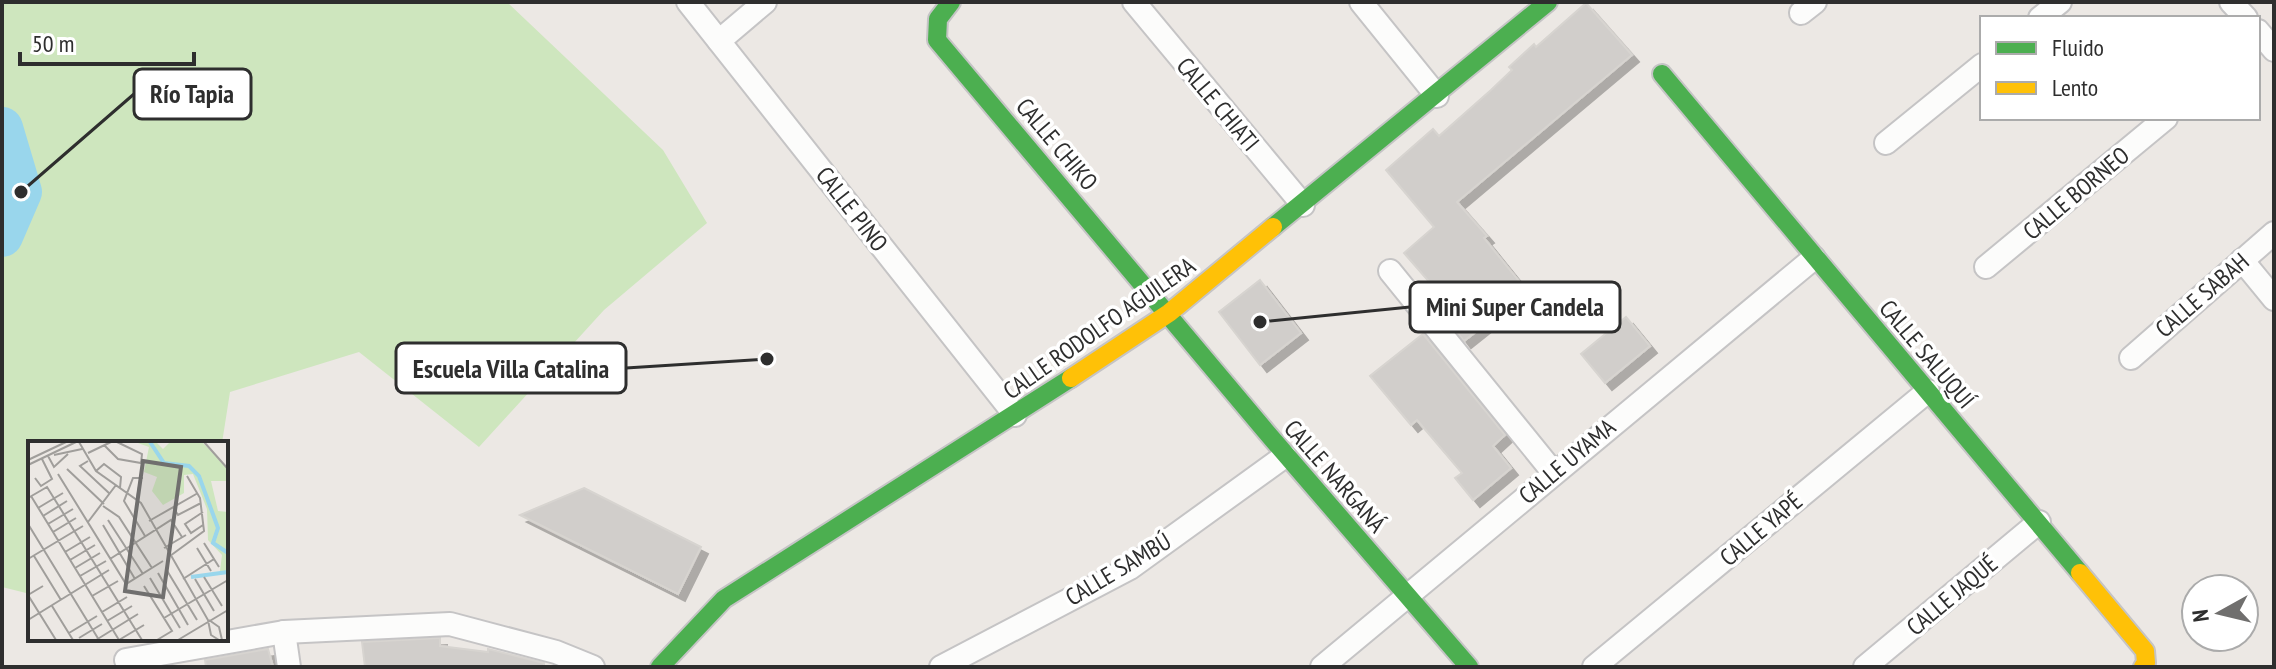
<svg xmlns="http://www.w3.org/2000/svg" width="2276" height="669" viewBox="0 0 2276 669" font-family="'PT Sans Narrow',sans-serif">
<defs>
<filter id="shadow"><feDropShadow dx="7" dy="7" stdDeviation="0" flood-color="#0004"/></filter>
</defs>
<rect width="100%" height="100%" fill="#ece8e4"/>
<path fill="#cee6be" d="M2,2H507L663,150L707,223L604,310L479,447L359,352L230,392L222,443H30V594L2,587Z"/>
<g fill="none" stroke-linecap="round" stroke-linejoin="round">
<path stroke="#99d6ec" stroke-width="42" d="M2,128L21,192L2,236"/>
</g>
<g fill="#d1cecb" stroke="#d7d4d0" stroke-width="2" filter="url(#shadow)">
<path d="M1586,3L1632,55L1457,202L1487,236L1484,238L1527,291L1464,341L1445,316L1450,312L1430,287L1432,285L1404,253L1434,227L1386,170L1433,129L1439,136L1491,90L1512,70L1509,67L1534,44L1536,47Z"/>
<path d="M1260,280L1301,333L1260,365L1219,312Z"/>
<path d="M1626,317L1650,346L1605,383L1581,354Z"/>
<path d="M1423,334L1505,435L1493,446L1511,468L1473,500L1455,478L1462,473L1417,420L1411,425L1370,376Z"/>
<path d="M584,488L701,547L678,594L520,515Z"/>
<path d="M440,638V646L488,652V649L544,663V667H365L362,642Z"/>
<path d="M268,649L273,667H206L205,660Z"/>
</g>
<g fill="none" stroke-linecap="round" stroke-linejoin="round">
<defs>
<g id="street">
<path d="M688,2L1015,415"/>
<path d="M1134,2L1303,205"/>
<path d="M1361,2L1437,96"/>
<path d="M2231,2L2246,18"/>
<path d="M1801,13L1815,2"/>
<path d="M2040,18L2060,2"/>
<path d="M2258,31L2274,50"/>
<path d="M719,41L765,2"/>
<path d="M1886,143L1982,65"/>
<path d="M2242,260L2274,299"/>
<path d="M1986,267L2166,118"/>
<path d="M1390,271L1553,472"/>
<path d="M2131,358L2274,233"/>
<path d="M284,632L289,667"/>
<path d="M126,660L284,632L450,624L556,652L593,667"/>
<path d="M941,667L1130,568L1285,456"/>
<path d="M1322,667L1814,258"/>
<path d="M1594,667L1928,391"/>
<path d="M1865,667L2039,522"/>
</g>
<g id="fast">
<path d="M951,2L938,19L937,40L1268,434L1469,667"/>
<path d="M1662,74L2080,573"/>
<path d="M1273,227L1548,2"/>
<path d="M660,667L724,599L1071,378"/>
</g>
<g id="slow">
<path d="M1071,378L1169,313L1273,227"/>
<path d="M2080,573L2145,651L2146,663L2143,667"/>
</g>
</defs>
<use href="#street" stroke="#c5c4c5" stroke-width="26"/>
<use href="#fast" stroke="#c5c4c5" stroke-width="22"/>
<use href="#slow" stroke="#c5c4c5" stroke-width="22"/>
<use href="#street" stroke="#fcfcfb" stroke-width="22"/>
<use href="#fast" stroke="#4caf50" stroke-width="18"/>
<use href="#slow" stroke="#ffc107" stroke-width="18"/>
</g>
<g text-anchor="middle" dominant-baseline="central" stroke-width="7" stroke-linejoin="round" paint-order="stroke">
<g font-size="24" fill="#2e2e2e" stroke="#fff">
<text transform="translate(1218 104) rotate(50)">CALLE CHIATI</text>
<text transform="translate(1057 144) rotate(50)">CALLE CHIKO</text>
<text transform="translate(2076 193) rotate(-40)">CALLE BORNEO</text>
<text transform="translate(852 209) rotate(52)">CALLE PINO</text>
<text transform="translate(2202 295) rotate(-41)">CALLE SABAH</text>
<text transform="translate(1099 328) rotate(-35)">CALLE RODOLFO AGUILERA</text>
<text transform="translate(1927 354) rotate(50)">CALLE SALUQUÍ</text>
<text transform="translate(1567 461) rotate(-40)">CALLE UYAMA</text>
<text transform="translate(1335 476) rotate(49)">CALLE NARGANÁ</text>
<text transform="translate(1761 529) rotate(-40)">CALLE YAPÉ</text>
<text transform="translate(1118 569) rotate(-31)">CALLE SAMBÚ</text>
<text transform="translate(1952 595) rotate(-40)">CALLE JAQUÉ</text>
</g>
</g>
<g transform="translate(28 441)">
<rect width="200" height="200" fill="#ece8e4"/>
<path d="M107,1H128L135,8L142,1H174L198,26L200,40H183L190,70L200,71V134L192,130L194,114L180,99L179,68L165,33L156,34V52L135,64L124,50L129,36L116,31L121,6Z" fill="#cee6be"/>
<path fill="none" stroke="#99d6ec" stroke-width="4" d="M122,1L136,22L161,25L171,35L190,87L185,102L200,112M163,136L200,131"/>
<path fill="none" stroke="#a09e9b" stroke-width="2" d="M51,1L68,30L113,62L180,179L183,194L191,199M176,1L200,28M76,4L90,18L113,22L114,13L89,1M60,12L83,1M26,14L54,8M20,15L26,26L40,13M0,19L38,1M60,20L52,25L82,53M0,24L48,1M39,28L76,63M68,30L76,23L93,36L92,47M30,33L98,143L135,120M7,37L13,45L24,38L14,18M115,37H105L96,60L117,95M3,55L91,199M0,57L19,46L114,199M109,57L114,28M75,65L91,76L124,127M145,66L150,74L173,62M10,67L35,52M175,71L157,83L163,92L175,84M15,75L39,60M80,79L115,133M121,80L170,52M60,81L88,44M0,83L71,199M20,83L45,68M75,84L107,138M25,91L48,77M176,102L191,126M136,107L158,94M169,107L183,130M37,111L62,96M6,115L33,159M142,115L176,90L172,57L159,35M0,118L55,85M82,118L143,79L154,96M42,119L67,104M47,127L72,112M138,128L169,179M130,132L160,184M52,135L78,120M176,136L194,165M122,137L152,187M155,138L186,118M167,138L186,170M15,145L0,154L28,199M116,145L144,190L129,199M64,155L90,140M24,165L45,199M74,171L99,156M136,177L200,139M0,179L81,129M181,179L191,186L194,199M79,180L104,165M41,192L69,175M51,197L74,183M68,199L110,173M91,199L116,184M150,199L200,169"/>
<path fill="#706f6e" fill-opacity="0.15" stroke="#706f6e" stroke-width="4" d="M115,20L153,26L135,156L97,150Z"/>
<rect width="200" height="200" fill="none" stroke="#2e2e2e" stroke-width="4"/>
</g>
<path fill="none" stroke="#2e2e2e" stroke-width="3" d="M21 192L134 94M1260 322L1410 307M767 359L626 368"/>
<g fill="#2e2e2e" stroke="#fff" stroke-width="3">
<circle cx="21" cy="192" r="8"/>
<circle cx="1260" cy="322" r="8"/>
<circle cx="767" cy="359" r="8"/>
</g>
<g fill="#fff" stroke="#2e2e2e" stroke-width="3">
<rect x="134" y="69" width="117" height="50" rx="8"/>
<rect x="1410" y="282" width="210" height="50" rx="8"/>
<rect x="396" y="343" width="230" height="50" rx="8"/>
</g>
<g font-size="26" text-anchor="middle" font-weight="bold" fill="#2e2e2e">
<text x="192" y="103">Río Tapia</text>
<text x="1515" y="316">Mini Super Candela</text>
<text x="511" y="378">Escuela Villa Catalina</text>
</g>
<rect width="2276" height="669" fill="none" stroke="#2e2e2e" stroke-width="8"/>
<rect x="1980" y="16" width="280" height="104" fill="#ffffff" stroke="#ababab" stroke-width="2"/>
<rect x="1996" y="42" width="40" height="12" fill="#4caf50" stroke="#ababab" stroke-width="2"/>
<text x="2052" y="56" font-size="24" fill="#2e2e2e">Fluido</text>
<rect x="1996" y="82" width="40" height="12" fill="#ffc107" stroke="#ababab" stroke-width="2"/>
<text x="2052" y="96" font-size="24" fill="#2e2e2e">Lento</text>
<g transform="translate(2220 613) rotate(262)"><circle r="38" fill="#ffffff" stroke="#ababab" stroke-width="2"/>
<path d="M0-6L14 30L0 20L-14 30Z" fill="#706f6e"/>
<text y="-12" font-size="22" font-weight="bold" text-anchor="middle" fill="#2e2e2e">N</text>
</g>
<path d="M20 52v12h174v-12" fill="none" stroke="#2e2e2e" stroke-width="4"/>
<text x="32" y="52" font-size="24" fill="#2e2e2e" stroke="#ffffff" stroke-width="6" paint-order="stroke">50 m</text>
</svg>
